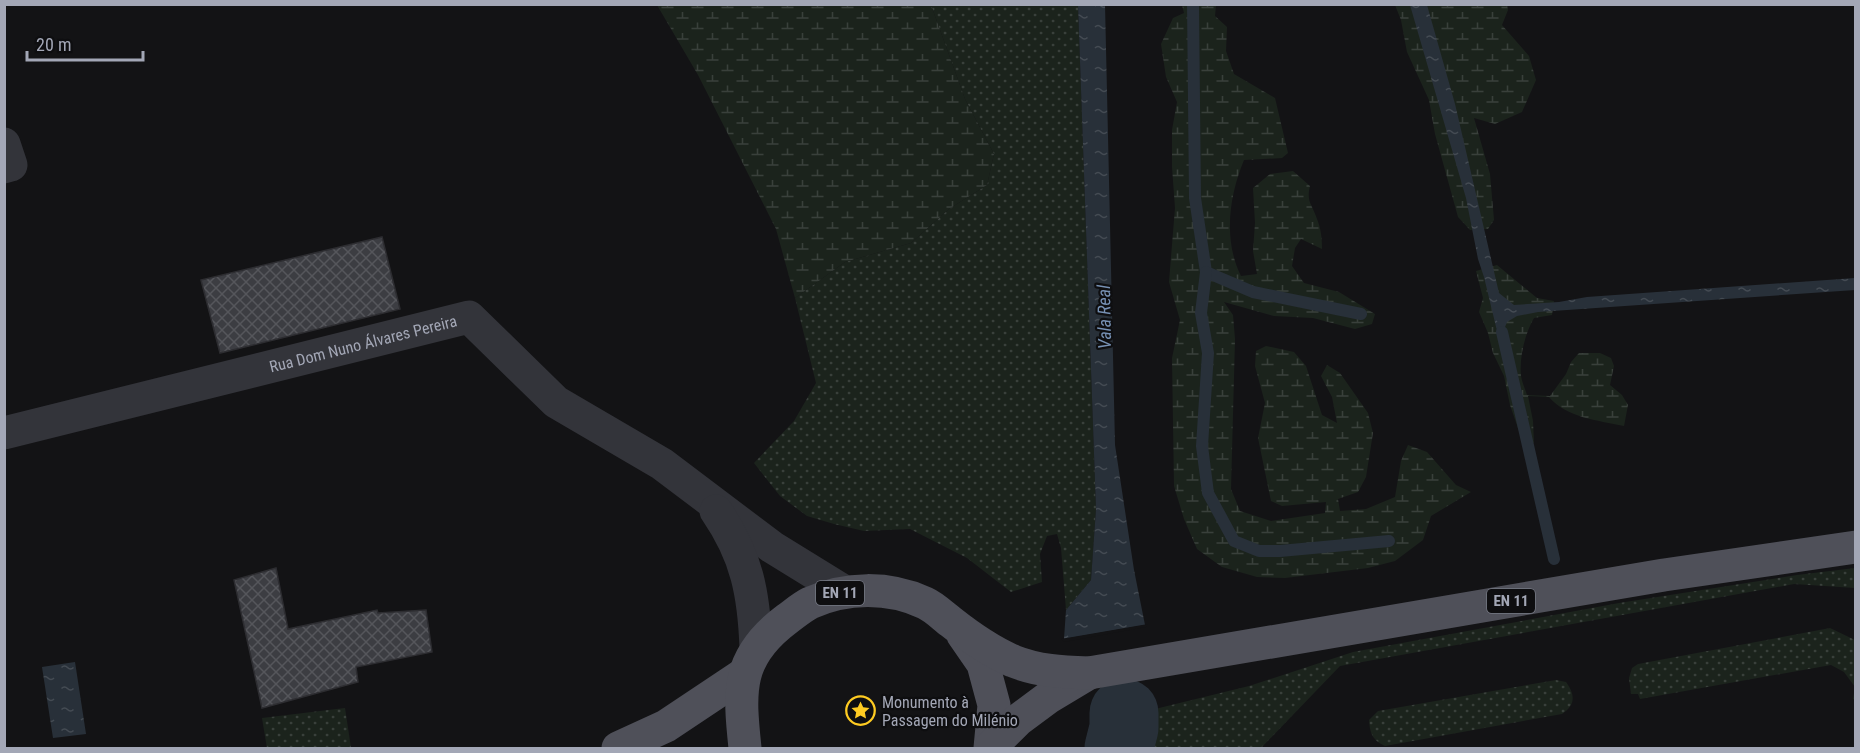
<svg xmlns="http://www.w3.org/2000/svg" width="1860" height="753" viewBox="0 0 1860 753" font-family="'Roboto Condensed',sans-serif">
<defs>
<pattern id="grass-dots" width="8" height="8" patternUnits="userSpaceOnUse" patternTransform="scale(1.5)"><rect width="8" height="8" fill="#1b231c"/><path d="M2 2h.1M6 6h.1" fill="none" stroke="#39403b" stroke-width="1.8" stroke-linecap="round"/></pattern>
<pattern id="wetland-marsh" width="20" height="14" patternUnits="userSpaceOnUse" patternTransform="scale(1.5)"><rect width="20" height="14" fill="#1b231c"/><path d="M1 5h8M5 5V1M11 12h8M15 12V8" fill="none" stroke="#39403b"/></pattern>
<pattern id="water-ripples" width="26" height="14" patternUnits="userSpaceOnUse" patternTransform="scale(1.5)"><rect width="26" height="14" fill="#283039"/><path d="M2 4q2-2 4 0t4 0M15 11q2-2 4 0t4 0" fill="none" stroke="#444b53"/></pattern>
<pattern id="building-cross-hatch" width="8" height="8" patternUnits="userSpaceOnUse" patternTransform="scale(1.5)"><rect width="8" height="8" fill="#3c3d42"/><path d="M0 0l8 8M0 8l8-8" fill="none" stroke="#55565b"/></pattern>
</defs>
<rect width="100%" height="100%" fill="#131315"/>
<g fill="url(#grass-dots)">
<path d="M931,5H1078L1096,509L1091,580L1066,610L1061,548L1057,534L1047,536L1040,554L1042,582L1011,592L967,558L910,529L864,531L834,524L807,516L780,496L754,463L794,421L816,383L795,298L845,262L911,243L949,209L987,185L994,154L965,99Z"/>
<path d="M1855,568V588L1794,584L1340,666L1261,748H1153L1151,710L1249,686L1353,652L1619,603L1797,575Z"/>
<path d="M1830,628L1855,640V700L1853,699L1855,687L1844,672L1831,665L1640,699L1638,694H1631L1629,678L1632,668L1638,664Z"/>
<path d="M1556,680L1566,682C1575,694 1576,705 1562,714L1385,746C1372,740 1370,733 1369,720L1378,711Z"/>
<path d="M345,708L351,748H267L262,718Z"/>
</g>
<g fill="url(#wetland-marsh)">
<path d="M657,5H931L965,99L994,154L987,185L949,209L911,243L845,262L795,298L776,229L698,75Z"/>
<path d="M1182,5H1216L1215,16L1227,27L1226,51L1234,74L1275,98L1288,153L1282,158L1244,160C1229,196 1223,240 1241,276L1257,274L1253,251L1255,223L1253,188L1270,174L1293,171L1310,186C1306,202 1312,204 1317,219C1321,229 1322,238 1322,249L1301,239L1295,248L1292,266L1304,283L1339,292L1375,314L1372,324L1355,329L1313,318L1274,316L1224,302L1233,315L1235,339L1231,489L1240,511L1271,521L1325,513L1326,502L1282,506L1271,501L1258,438L1265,403L1255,366L1256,351L1266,346L1294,352L1306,366L1322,415L1337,423L1332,397L1321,376L1327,365L1340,373L1368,413L1373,433L1366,477L1358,492L1338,499L1340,511L1366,509L1395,497L1401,461L1408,445L1427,452L1456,485L1471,492L1431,516L1423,540L1395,561L1368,568L1285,578L1257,577L1222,567L1197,549L1184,519L1174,486L1172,358L1180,320L1169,282L1175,208L1172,167V130L1177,102L1166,77L1161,44L1173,18L1184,13Z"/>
<path d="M1395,5H1507L1508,10L1502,25L1529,56L1536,80L1522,112L1495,124L1474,118L1490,174L1494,220L1488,229L1470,230L1458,217L1435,134L1429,100L1407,52L1401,20Z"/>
<path d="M1497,265L1537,298L1554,301L1552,315L1534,318C1525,333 1519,358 1521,376C1522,382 1525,389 1527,395L1550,396L1566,374L1571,362L1579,353H1600L1611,358L1614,366L1610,385L1622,395L1628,405L1624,426C1597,420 1567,418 1549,397L1528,396L1533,421L1534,443L1521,437L1510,405L1504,376L1493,353L1488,333L1479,312L1483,298L1476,271Z"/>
</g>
<g fill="url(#water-ripples)">
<path d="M1078,5H1105L1115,445L1134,570L1145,625L1064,639L1066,610L1091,580L1096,509Z"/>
<path d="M1410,5H1427L1455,104L1499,293L1514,305L1559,302L1587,297L1855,278V290L1538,312L1517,316L1507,322L1505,327L1511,355L1498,335L1484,277L1478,259L1466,198Z"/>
<path d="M75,662L86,734L53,738L42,667Z"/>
<path d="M1151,710L1153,748H1089L1095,719Z"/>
</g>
<path fill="#131315" d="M1148,624L1146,627L1064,642L1061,639Z"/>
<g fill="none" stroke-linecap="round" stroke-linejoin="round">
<g stroke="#283039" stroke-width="12">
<path d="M1193,4L1195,198L1206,272L1253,292L1361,314"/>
<path d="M1206,272L1201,313L1208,353L1202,446L1208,493L1234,541L1259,551H1280L1389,541"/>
<path d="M1502,332L1554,559"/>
</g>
<path stroke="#283039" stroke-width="69" d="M1119,748L1124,728V713"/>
</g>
<g fill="url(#building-cross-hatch)" stroke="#2d2d31" stroke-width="1.5">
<path d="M382,237L400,309L220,353L201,280Z"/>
<path d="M276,568L288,629L377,610L378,613L426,610L432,652L356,667L358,682L262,708L234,580Z"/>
</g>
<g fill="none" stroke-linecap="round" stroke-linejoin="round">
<g stroke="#33343a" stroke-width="33">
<path d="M4,144L11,165L4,167"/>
<path id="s1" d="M4,433L469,317L556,402L662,464L772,547L845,592"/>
<path d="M716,511C747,556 754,594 756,648"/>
</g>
<g stroke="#4f5059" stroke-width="33">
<path d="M963,635L983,664L994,705L990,748"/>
<path d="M991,747L1018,720L1049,697L1089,673"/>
<path d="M618,748L666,726L744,674"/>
<path d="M745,748C739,691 736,657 787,619C794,614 802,607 810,603C846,587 888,586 925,603C934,607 943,616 951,622C970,637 990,651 1013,661C1038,671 1062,672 1089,673L1664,575L1856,547"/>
</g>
</g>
<defs>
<symbol id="sight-ring" viewBox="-11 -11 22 22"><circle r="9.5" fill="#0e0e10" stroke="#fecb22" stroke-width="1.5"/><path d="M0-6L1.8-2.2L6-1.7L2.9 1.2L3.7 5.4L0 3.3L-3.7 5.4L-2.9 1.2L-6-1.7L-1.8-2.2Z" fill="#fecb22"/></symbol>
</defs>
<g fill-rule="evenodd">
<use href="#sight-ring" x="844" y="694" width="33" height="33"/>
</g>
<g text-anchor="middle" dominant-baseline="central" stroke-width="4.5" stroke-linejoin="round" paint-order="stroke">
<g fill="#0e0e10" stroke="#767984" stroke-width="1.5">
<rect x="816" y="581" width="48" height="24" rx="4.5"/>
<rect x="1487" y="589" width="48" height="24" rx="4.5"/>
</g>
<g font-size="15" font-weight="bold" fill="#a3a7b6">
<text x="840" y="593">EN 11</text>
<text x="1511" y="601">EN 11</text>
</g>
<g font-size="16" fill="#a3a7b6" stroke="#0e0e10">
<text stroke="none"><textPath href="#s1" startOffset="370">Rua Dom Nuno Álvares Pereira</textPath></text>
</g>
<g font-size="16" fill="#a3a7b6" stroke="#0e0e10" text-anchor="start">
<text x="882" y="702">Monumento à<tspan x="882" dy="18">Passagem do Milénio</tspan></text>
</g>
<g font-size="18" font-style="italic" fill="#7791b4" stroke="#0e0e10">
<text transform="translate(1104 317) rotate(-91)">Vala Real</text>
</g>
</g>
<rect width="1860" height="753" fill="none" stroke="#a3a7b6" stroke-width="12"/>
<path d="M27 51v9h116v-9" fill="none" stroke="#a3a7b6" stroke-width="3"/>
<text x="36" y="51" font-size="18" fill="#a3a7b6" stroke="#0e0e10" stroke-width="4.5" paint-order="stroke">20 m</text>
</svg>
